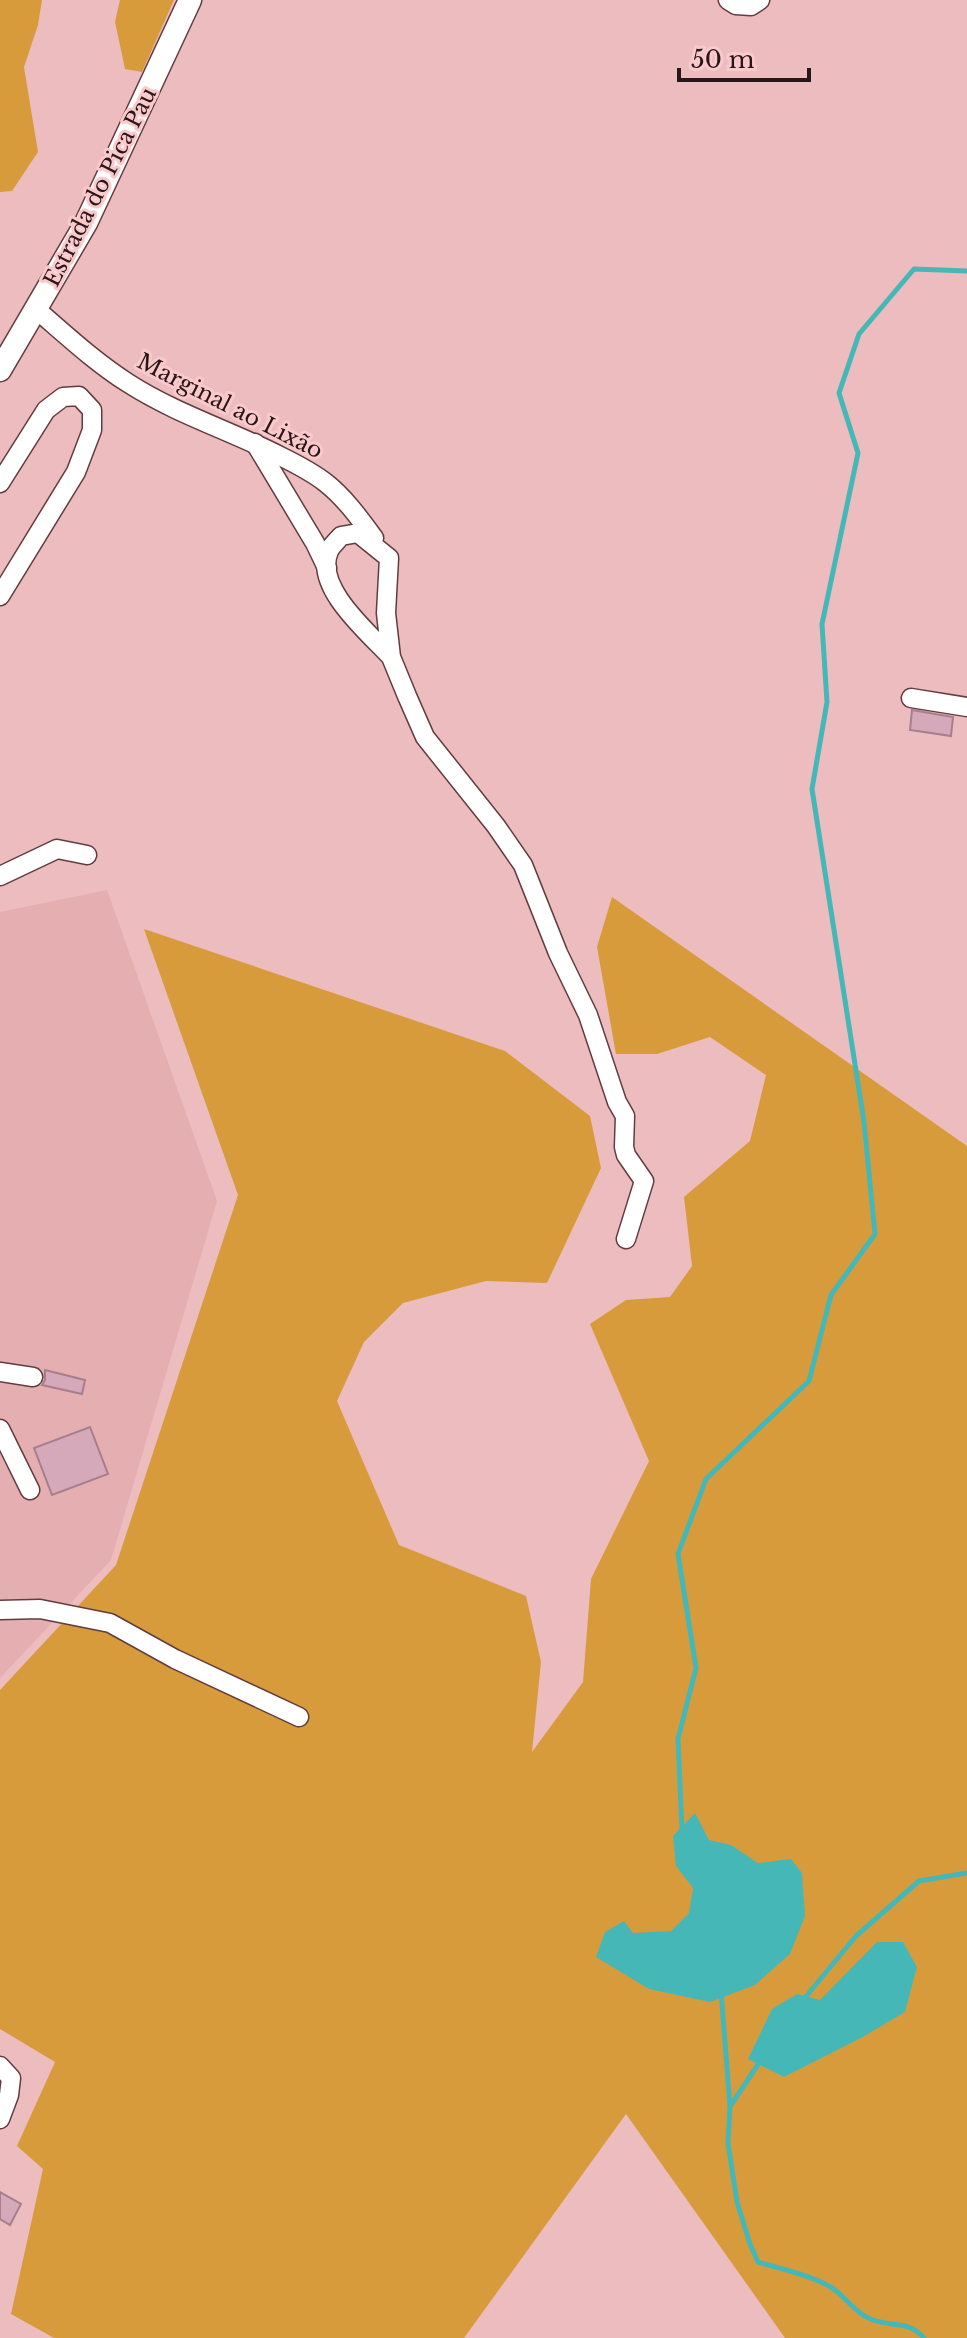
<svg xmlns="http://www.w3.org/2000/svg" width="967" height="2338" viewBox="0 0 967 2338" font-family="'Libre Baskerville',serif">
<rect width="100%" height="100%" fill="#ecbcbf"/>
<path fill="#e5aeb1" d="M107,890L217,1201L111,1560L0,1678V912Z"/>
<g fill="#d89b3c">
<path d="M0,0H42L38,25L24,67L38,152L12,191L0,192Z"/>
<path d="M120,0H174L142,72L125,69L115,22Z"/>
<path d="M612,897L967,1146V2338H785L626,2114L464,2338H54L11,2314L43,2169L17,2146L55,2062L0,2029V1690L116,1565L238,1195L144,929L505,1051L590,1116L601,1168L547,1283L486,1281L403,1303L364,1342L337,1401L399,1545L526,1596L541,1662L532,1752L583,1682L591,1579L649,1461L590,1324L626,1300L670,1297L692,1266L684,1197L750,1141L766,1075L710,1037L657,1054H616L597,947Z"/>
</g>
<g fill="#46b7b7">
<path d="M695,1813L709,1840L731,1845L758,1863L791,1859L802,1873L805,1916L790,1954L755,1985L710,2002L649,1989L596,1957L605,1932L624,1921L633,1933L671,1931L689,1913L693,1888L676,1866L673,1836Z"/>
<path d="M877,1942H903L917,1967L905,2012L861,2038L784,2077L748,2059L772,2009L797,1994L820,2000Z"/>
</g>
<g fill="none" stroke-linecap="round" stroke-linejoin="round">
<g stroke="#46b7b7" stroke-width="5">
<path d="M682,1830L678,1739L696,1668L678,1554L706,1479L809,1381L831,1295L875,1234L864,1122L812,789L827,702L822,624L858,453L839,393L859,334L914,269L967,271"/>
<path d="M721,1991L730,2106L728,2143L737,2202L750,2244L758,2262C781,2269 807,2274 829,2286C845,2295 855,2314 873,2320C892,2327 909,2320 924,2338"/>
<path d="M803,2000L856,1936L919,1881L967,1873"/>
<path d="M731,2105L761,2060"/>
</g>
</g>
<g fill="#d5a9b9" stroke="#a77e8d" stroke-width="2">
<path d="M912,710L953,717L951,736L910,730Z"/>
<path d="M45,1370L85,1380L82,1394L42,1385L45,1380Z"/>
<path d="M90,1427L108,1474L52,1495L34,1448Z"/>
<path d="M0,2192L21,2204L10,2225L0,2219Z"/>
</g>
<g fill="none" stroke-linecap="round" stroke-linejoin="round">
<defs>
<g id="minor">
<path d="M728,0L736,5L751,6L760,0"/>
<path d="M37,310C66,335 95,362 128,383C173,412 225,429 272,452C290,461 310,470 326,483C345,498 360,519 374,538"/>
<path d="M255,443L315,543L327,568"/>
<path d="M0,483L46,410L63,397L79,396L92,410V430L76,472L0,596"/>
<path d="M391,657C369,633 313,587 329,551C331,546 337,541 341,536L358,533L389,558L386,613L391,657L407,696L425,737L496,826L523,865L558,953L588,1015L617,1102L625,1116L624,1147L626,1155L644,1181L626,1239"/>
<path d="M911,698L967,707"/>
<path d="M0,876L57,849L87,855"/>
<path d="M0,1372L33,1377"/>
<path d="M0,1429L30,1490"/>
<path d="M0,1610L40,1609L110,1623L175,1659L299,1717"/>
<path d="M0,2066L11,2078L9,2095L0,2119"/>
</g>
<path id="major" d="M0,370L86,223L190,0"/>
</defs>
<use href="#minor" stroke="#633c3f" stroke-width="21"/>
<use href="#major" stroke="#633c3f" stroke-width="25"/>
<use href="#minor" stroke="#fff" stroke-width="18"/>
<use href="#major" stroke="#fff" stroke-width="22"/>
</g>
<g text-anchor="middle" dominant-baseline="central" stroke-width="6" stroke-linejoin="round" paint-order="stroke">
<g font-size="22" fill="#281718" stroke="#fac9cb">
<text transform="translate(100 187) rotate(-63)">Estrada do Pica Pau</text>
<text transform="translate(230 406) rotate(27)">Marginal ao Lixão</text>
</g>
</g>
<path d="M679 68v12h130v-12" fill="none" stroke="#281718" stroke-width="4"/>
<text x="691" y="68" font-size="24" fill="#281718" stroke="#fac9cb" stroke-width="6" paint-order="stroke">50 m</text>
</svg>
